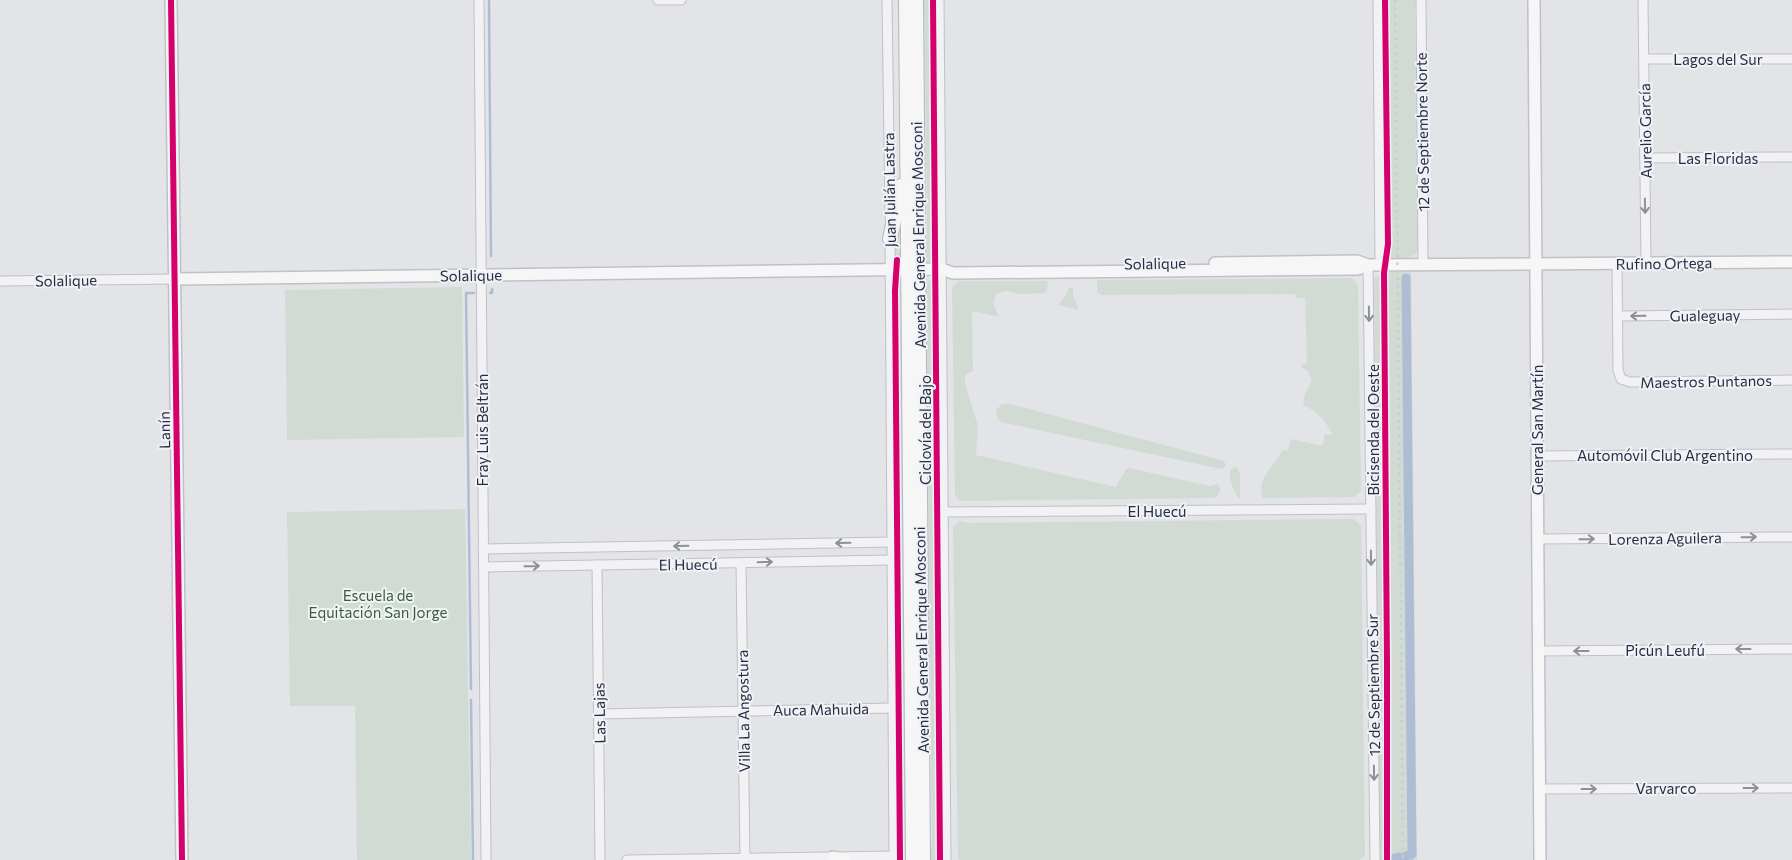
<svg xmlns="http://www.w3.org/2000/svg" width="1792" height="860" viewBox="0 0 1792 860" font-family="Commissioner,sans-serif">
<rect width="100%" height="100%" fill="#e2e4e8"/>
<g fill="#d1dbd3">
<path d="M924,0H935L937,259L933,264H928L924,261L922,241L927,235Z"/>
<path d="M1381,0H1415L1418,248L1417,253C1411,259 1394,259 1386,256L1384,252Z"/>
<path d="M899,215L900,261L897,264L895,261L894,234Z"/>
<path d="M1411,272L1417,860H1380L1374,280C1380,269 1400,273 1411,272Z"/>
<path d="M1352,278L1358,285L1361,491L1354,497L1263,498C1255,478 1276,466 1282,450L1288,451L1291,439L1322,446L1325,434L1332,435C1326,420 1317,411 1303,405L1305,394L1312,381L1308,371L1300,366L1307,363L1305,298H1296L1295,294L1101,295L1097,292V280Z"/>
<path d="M934,280L938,286L941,860H928V850L932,846L926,284L928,281Z"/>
<path d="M958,281H1048L1047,290L1045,293L1020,294L1005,291L996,294L993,303L999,317L972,311L973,371L965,375V384L978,426L976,455L1116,487L1126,469L1129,468L1209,486L1218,484L1220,488L1219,494L1214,498L960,501L955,495L952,288Z"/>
<path d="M896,283H901L904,307L901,311L906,860H899L893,288Z"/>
<path d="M462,287L464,437L287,440L285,290Z"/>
<path d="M1069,288H1073V295L1079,310L1058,305L1066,295Z"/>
<path d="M1002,404H1010L1224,461L1226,465L1224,468L1221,469L1005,423C998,420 995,416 997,409Z"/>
<path d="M1235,467L1237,468L1240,474V498H1238L1230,481V471Z"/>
<path d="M465,509L471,860H357L355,706H290L287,512Z"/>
<path d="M1354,519L1361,526L1365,855L1360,860H960L958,858L953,526L960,521L969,523Z"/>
</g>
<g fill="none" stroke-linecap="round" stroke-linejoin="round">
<g stroke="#afbdd4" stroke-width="2.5">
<path d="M489,0L491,256"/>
<path d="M490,293H492V289"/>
<path d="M471,689L466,293H474"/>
<path d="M471,700L473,860"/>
<path d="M1412,860V854"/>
</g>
<g stroke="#afbdd4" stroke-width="9">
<path d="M1406,856L1412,854L1406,278"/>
<path d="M1391,859L1400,857"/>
</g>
<defs>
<g id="minor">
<path d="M479,0L486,860"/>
<path d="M658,0H681"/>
<path d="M887,0L890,217"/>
<path d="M939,0L946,860"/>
<path d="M1378,0L1380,265"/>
<path d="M1421,0L1423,265"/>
<path d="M1643,0L1646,263"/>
<path d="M1644,59H1792"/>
<path d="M1645,158L1792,157"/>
<path d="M890,235L894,860"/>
<path d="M1617,263L1618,370L1621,379L1630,382L1792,380"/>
<path d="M1368,265L1375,860"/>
<path d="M0,281L175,279"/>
<path d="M1618,316L1792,314"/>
<path d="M1538,456L1792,454"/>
<path d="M943,512L1371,509"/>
<path d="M1538,539L1792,537"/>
<path d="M483,549L892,542"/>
<path d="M741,563L745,860"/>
<path d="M597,565L600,860"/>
<path d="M484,567L892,560"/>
<path d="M1539,651L1792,649"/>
<path d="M599,714L893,708"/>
<path d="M1540,789L1792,788"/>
<path d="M627,860L894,856"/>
</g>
<g id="major">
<path d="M171,0L182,860"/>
<path d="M1534,0L1540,860"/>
<path d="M1215,263L1357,261L1368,265L1792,262"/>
<path d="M175,279L941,269L953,273L1358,269L1368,265"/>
<path d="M833,857L845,860"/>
</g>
<g id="highway">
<path d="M906,0L913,860"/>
<path d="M916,0L923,860"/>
<path d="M890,239L901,186"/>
</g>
</defs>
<use href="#minor" stroke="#bfc1c6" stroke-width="11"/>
<use href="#major" stroke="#bec1c6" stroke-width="14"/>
<use href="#highway" stroke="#b4b7bd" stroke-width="16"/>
<use href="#minor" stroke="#f2f2f4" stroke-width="9"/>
<use href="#major" stroke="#f6f6f7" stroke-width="11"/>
<use href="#highway" stroke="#f6f6f7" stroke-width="14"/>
<path stroke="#cbcccf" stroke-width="2.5" stroke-dasharray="2.5 5" stroke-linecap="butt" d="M1395,0L1403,860"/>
<defs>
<g id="cycleway">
<path d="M171,0L182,860"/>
<path d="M933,0L940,860"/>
<path d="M1385,0L1388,244L1384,273L1387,663V860"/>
<path d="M897,260L895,291L900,860"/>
</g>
</defs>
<use href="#cycleway" stroke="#f0f2f7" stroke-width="9"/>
<use href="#cycleway" stroke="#d6006c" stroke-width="6"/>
</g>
<defs><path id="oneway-shaft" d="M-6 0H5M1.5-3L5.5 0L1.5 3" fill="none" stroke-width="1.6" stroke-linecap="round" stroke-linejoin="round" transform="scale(1.25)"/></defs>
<g stroke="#8d909b">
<use href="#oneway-shaft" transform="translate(1645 206) rotate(89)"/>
<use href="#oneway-shaft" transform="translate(1369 314) rotate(89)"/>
<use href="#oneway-shaft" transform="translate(1638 316) rotate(179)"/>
<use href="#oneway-shaft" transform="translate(1749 537) rotate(-1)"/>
<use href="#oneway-shaft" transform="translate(1587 539) rotate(-1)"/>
<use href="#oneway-shaft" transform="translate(843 543) rotate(179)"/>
<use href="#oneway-shaft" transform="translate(681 546) rotate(179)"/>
<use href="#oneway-shaft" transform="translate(1371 558) rotate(89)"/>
<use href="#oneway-shaft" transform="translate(765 562) rotate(-1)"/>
<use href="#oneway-shaft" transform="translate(532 566) rotate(-1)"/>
<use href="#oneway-shaft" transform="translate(1743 649) rotate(180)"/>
<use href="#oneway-shaft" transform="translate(1581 651) rotate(180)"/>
<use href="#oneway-shaft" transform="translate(1374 773) rotate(89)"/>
<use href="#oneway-shaft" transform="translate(1751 788)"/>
<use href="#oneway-shaft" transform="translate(1589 789)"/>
</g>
<g text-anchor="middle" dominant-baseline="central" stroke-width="4" stroke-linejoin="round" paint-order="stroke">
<g font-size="15" fill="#282e42" stroke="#f0f2f7">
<text x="1718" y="59">Lagos del Sur</text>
<text transform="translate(1645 131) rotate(-91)">Aurelio García</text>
<text transform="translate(1422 132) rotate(-91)">12 de Septiembre Norte</text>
<text x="1718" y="158">Las Floridas</text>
<text transform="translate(889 190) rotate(-91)">Juan Julián Lastra</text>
<text transform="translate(918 235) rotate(-91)">Avenida General Enrique Mosconi</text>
<text transform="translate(1155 263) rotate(-1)">Solalique</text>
<text transform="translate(1664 263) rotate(-1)">Rufino Ortega</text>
<text transform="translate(471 275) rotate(-1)">Solalique</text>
<text transform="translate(66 280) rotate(-1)">Solalique</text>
<text transform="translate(1705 315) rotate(-1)">Gualeguay</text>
<text transform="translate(1706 381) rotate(-1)">Maestros Puntanos</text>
<text transform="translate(164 430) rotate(-91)">Lanín</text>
<text transform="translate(482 430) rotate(-90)">Fray Luis Beltrán</text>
<text transform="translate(925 430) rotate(-90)">Ciclovía del Bajo</text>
<text transform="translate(1373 430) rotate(-90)">Bicisenda del Oeste</text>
<text transform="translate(1537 430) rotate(-90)">General San Martín</text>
<text x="1665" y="455">Automóvil Club Argentino</text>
<text x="1157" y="511">El Huecú</text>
<text transform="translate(1665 538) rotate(-1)">Lorenza Aguilera</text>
<text transform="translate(688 564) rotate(-1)">El Huecú</text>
<text transform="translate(921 640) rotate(-91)">Avenida General Enrique Mosconi</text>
<text x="1665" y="650">Picún Leufú</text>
<text transform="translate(1373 685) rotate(-91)">12 de Septiembre Sur</text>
<text transform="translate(821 709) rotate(-1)">Auca Mahuida</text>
<text transform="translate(743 711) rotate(-91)">Villa La Angostura</text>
<text transform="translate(599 713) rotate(-91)">Las Lajas</text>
<text x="1666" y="788">Varvarco</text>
</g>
<g font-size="15" fill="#385e34" stroke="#f0f2f7">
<text x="378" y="595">Escuela de<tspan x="378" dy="17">Equitación San Jorge</tspan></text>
</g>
</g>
</svg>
